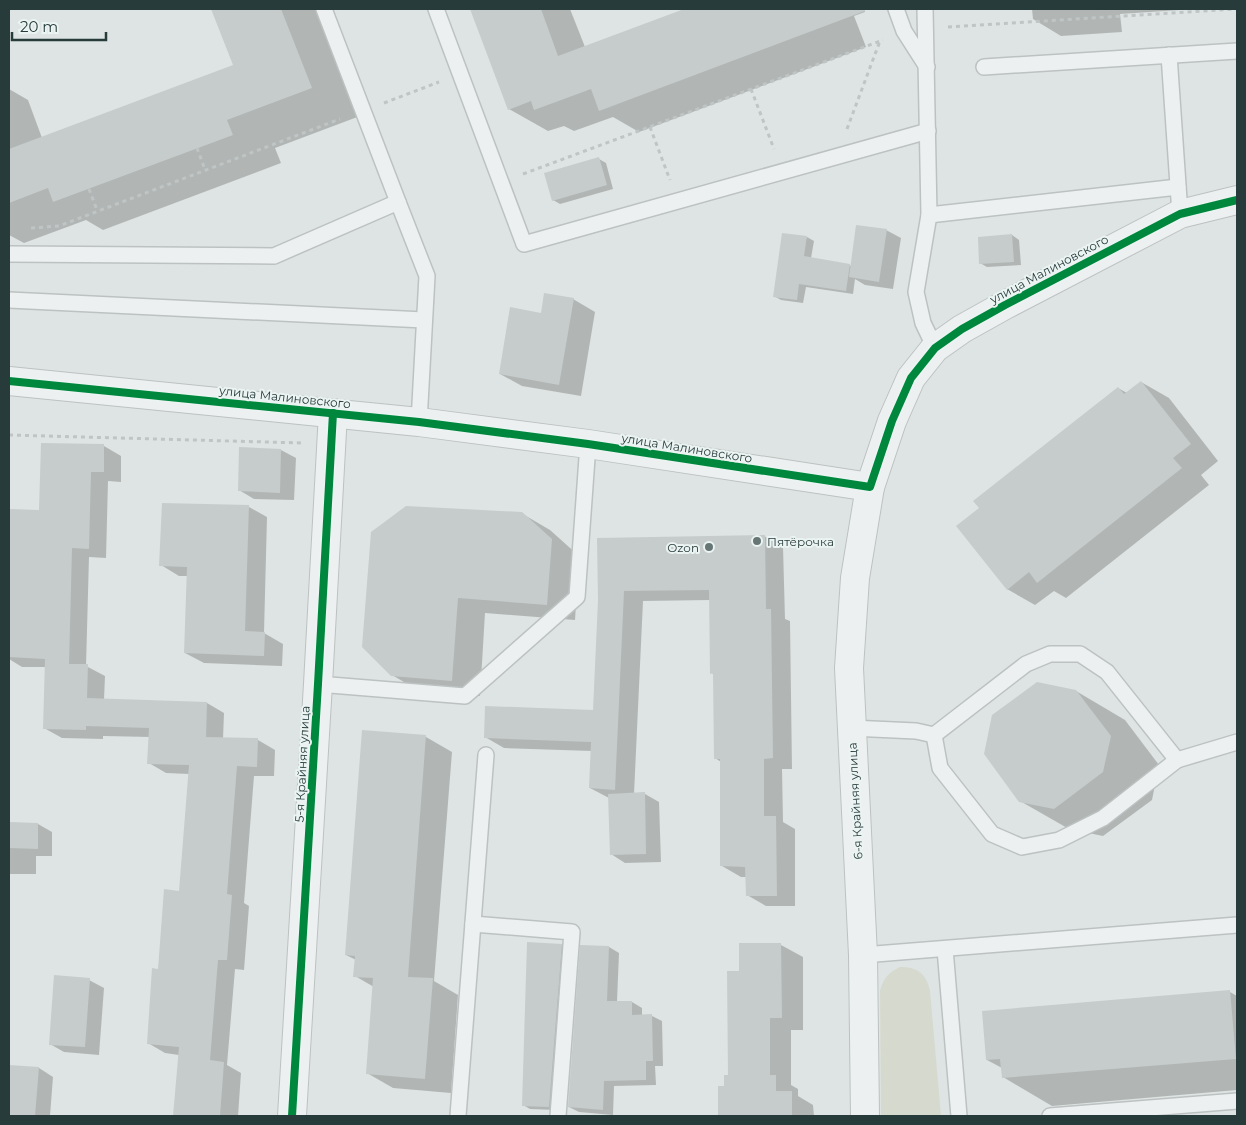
<svg xmlns="http://www.w3.org/2000/svg" width="1246" height="1125" viewBox="0 0 1246 1125" font-family="Montserrat,sans-serif">
<rect width="100%" height="100%" fill="#dee4e3"/>
<path fill="#d6d9ce" d="M900,967C918,967 926,974 930,991L941,1116H881L880,991C883,979 888,973 900,967Z"/>
<g fill="#0003">
<path d="M213,9H319L360,116L275,148L281,163L103,230L86,220L24,243L9,235V89L28,100L42,138L235,66Z"/>
<path d="M472,9H570L585,47L687,9H864L865,12L854,16L866,47L639,132L613,117L574,131L564,126L548,131L509,109Z"/>
<path d="M1032,9H1195L1120,14L1122,32L1061,36L1033,19Z"/>
<path d="M599,159L606,163L613,189L560,204L553,200Z"/>
<path d="M886,230L901,238L893,289L865,285L855,279L853,294L806,287L803,303L781,300L774,296L807,237L814,241L811,258L852,266Z"/>
<path d="M1012,235L1019,240L1021,265L987,267L980,263Z"/>
<path d="M573,299L595,312L581,396L522,386L500,374L542,314Z"/>
<path d="M1141,382L1169,398L1218,461L1201,475L1209,485L1066,598L1054,591L1035,605L1007,589L1118,388L1127,393Z"/>
<path d="M104,446L121,456V482L108,481L106,558L89,557L86,666L105,676L104,700L207,703L224,713L223,739L258,740L275,750L274,776H254L244,903L249,906L244,970L235,969L227,1065L241,1073L238,1116H174L179,1055L165,1053L148,1043L160,970L180,892L189,774L166,773L149,763L150,737L103,736V739L62,738L44,728L46,667H22L9,659V510L40,511Z"/>
<path d="M240,448L281,450L296,458L294,500L254,499L239,490Z"/>
<path d="M249,507L267,517L264,633L283,644L282,666L204,663L185,653L188,576H179L161,565Z"/>
<path d="M521,513L550,530L579,556L575,620L485,613L480,696L421,692L392,675Z"/>
<path d="M764,536L783,547L785,619L790,621L792,769H782L783,822L795,829V906H766L747,895V877H741L722,866L721,762L715,758L714,674L711,673V600L643,601L634,794H645L659,802L661,862L625,863L611,854L609,798L590,788L592,751L504,748L485,737L594,711L600,600Z"/>
<path d="M1076,691L1125,720L1159,765L1152,800L1103,836L1069,829L1020,801Z"/>
<path d="M363,732L426,737L452,752L434,981L458,995L451,1093L393,1088L367,1073L374,987L355,976L356,960L346,955Z"/>
<path d="M9,823L38,824L52,832V856H36V874H10L9,880Z"/>
<path d="M561,945L568,949L556,1110L530,1109L523,1105Z"/>
<path d="M781,945L803,957V1030H791V1085L798,1089V1096L813,1105L814,1116H719V1087H725L729,1076L741,972Z"/>
<path d="M609,947L619,953L617,1002H632L642,1008V1016H652L662,1021L663,1066H655L656,1085L614,1086L613,1115L579,1112L569,1107Z"/>
<path d="M89,980L104,988L99,1055L64,1052L50,1044Z"/>
<path d="M1230,992L1237,996V1090L1052,1106L1003,1077L1002,1068L987,1060L983,1012Z"/>
<path d="M9,1066L39,1068L53,1077L50,1116H9Z"/>
</g>
<g fill="#c6cccb">
<path d="M211,9H281L312,88L227,120L233,135L53,202L48,188L9,203V149L233,65Z"/>
<path d="M470,9H541L558,56L684,9H864L865,11L599,111L591,89L534,110L531,101L508,110Z"/>
<path d="M599,157L607,185L552,201L544,173Z"/>
<path d="M856,225L887,229L879,282L849,277Z"/>
<path d="M782,233L807,236L804,256L850,264L846,291L799,284L797,300L773,297Z"/>
<path d="M1012,234L1014,262L979,264L978,237Z"/>
<path d="M544,293L574,298L559,385L499,374L510,307L541,313Z"/>
<path d="M1141,381L1191,444L1173,458L1182,468L1037,583L1029,572L1007,590L956,526L979,508L973,501L1118,387L1124,394Z"/>
<path d="M41,443L104,444V472H91L89,549L72,548L69,664H88L87,698L207,702L206,737L258,738L257,767L237,766L227,894L232,895L227,960H218L210,1060L224,1062L220,1116H173L179,1047L147,1044L152,968L158,969L164,889L179,891L189,765L147,764L149,728L86,726V730L43,729L45,659L9,657V509L39,510Z"/>
<path d="M239,447L281,449L280,493L238,491Z"/>
<path d="M162,503L249,505L245,631L265,632L264,656L184,653L187,567L159,566Z"/>
<path d="M406,506L522,512L552,539L547,605L458,598L452,681L391,676L362,647L371,532Z"/>
<path d="M765,535L766,609H771L773,758L764,759V816H776L777,896H746L745,867L720,866V759H714L713,673L710,674L709,590L624,591L615,790L589,788L591,742L484,738L485,706L593,710L598,600L597,538Z"/>
<path d="M1037,682L1076,690L1111,736L1103,772L1054,809L1019,802L984,754L992,715Z"/>
<path d="M362,730L426,735L408,977L433,978L425,1079L366,1074L373,978L353,977L355,956L345,955Z"/>
<path d="M645,792L646,854L610,855L608,794Z"/>
<path d="M9,822L38,823V849L9,848Z"/>
<path d="M527,942L562,944L549,1107L522,1106Z"/>
<path d="M739,943H781L782,1018H770V1075H776V1091H792V1116H718V1086H724V1075H728L727,971H739Z"/>
<path d="M580,945L609,946L607,1001H632V1015L652,1014L653,1061H646V1080L604,1081L603,1110L568,1107Z"/>
<path d="M54,975L90,978L85,1047L49,1045Z"/>
<path d="M1230,990L1236,1059L1002,1078L1000,1059L986,1060L982,1011Z"/>
<path d="M9,1065L39,1067L35,1116H9Z"/>
</g>
<g fill="none" stroke-linecap="round" stroke-linejoin="round">
<defs>
<g id="service">
<path d="M436,9L524,244L928,131"/>
<path d="M896,9L904,31L927,67"/>
<path d="M925,9L929,215L916,292L923,323L935,348"/>
<path d="M1169,55L1180,214"/>
<path d="M984,67L1237,51"/>
<path d="M398,202L427,276L419,422"/>
<path d="M929,215L1178,187"/>
<path d="M9,254L274,256L398,202L324,9"/>
<path d="M9,300L424,320"/>
<path d="M1050,654H1080L1107,672L1177,760L1103,818L1059,840L1022,847L992,834L940,768L934,735L1026,664Z"/>
<path d="M318,684L465,696L577,597L588,444"/>
<path d="M851,728L916,731L934,735"/>
<path d="M1177,760L1237,742"/>
<path d="M473,924L572,932L558,1116"/>
<path d="M945,949L959,1116"/>
<path d="M863,955L1237,925"/>
<path d="M458,1116L486,755"/>
<path d="M1050,1116L1237,1101"/>
</g>
<g id="minor">
<path d="M292,1116L318,684L333,413"/>
<path d="M865,1116L863,955L849,668L855,578L870,487"/>
</g>
<path id="tertiary" d="M9,381L419,422L588,444L870,487L892,421L911,378L935,348L962,329L1005,305L1180,214L1237,200"/>
</defs>
<use href="#service" stroke="#bcc2c1" stroke-width="18"/>
<use href="#minor" stroke="#bcc2c1" stroke-width="30"/>
<use href="#tertiary" stroke="#bcc2c1" stroke-width="30"/>
<g stroke="#bfc5c5" stroke-width="3" stroke-dasharray="4 4" stroke-linecap="butt">
<path d="M948,27L1237,9"/>
<path d="M751,89L774,149"/>
<path d="M384,103L439,82"/>
<path d="M650,127L670,180"/>
<path d="M847,129L880,41"/>
<path d="M197,148L205,170"/>
<path d="M523,174L883,40"/>
<path d="M89,189L97,210"/>
<path d="M31,228L59,226L340,119"/>
<path d="M9,435L303,443"/>
</g>
<use href="#service" stroke="#edf0f0" stroke-width="15"/>
<use href="#minor" stroke="#edf0f0" stroke-width="28"/>
<use href="#tertiary" stroke="#edf0f0" stroke-width="28"/>
<defs>
<g id="cycleway">
<path d="M9,381L419,422L588,444L870,487L892,421L911,378L935,348L962,329L1005,305L1180,214L1237,200"/>
<path d="M292,1116L318,684L333,413"/>
</g>
</defs>
<use href="#cycleway" stroke="#ebf4f2" stroke-width="11"/>
<use href="#cycleway" stroke="#00873e" stroke-width="8"/>
</g>
<g fill="#667675" stroke="#ebf4f2" stroke-width="2">
<circle cx="757" cy="541" r="5"/>
<circle cx="709" cy="547" r="5"/>
</g>
<g text-anchor="middle" dominant-baseline="central" stroke-width="4" stroke-linejoin="round" paint-order="stroke">
<g font-size="12" fill="#263b3a" stroke="#ebf4f2">
<text transform="translate(1049 269) rotate(-28)">улица Малиновского</text>
<text transform="translate(285 397) rotate(6)">улица Малиновского</text>
<text transform="translate(687 448) rotate(9)">улица Малиновского</text>
<text transform="translate(302 764) rotate(-87)">5-я Крайняя улица</text>
<text transform="translate(855 801) rotate(-93)">6-я Крайняя улица</text>
</g>
<g font-size="12" fill="#263b3a" stroke="#ebf4f2" text-anchor="start">
<text x="767" y="541">Пятёрочка</text>
<text x="699" y="547" text-anchor="end">Ozon</text>
</g>
</g>
<rect width="1246" height="1125" fill="none" stroke="#263b3a" stroke-width="20"/>
<path d="M12 32v8h94v-8" fill="none" stroke="#263b3a" stroke-width="2.5"/>
<text x="20" y="32" font-size="15" fill="#263b3a" stroke="#ebf4f2" stroke-width="4" paint-order="stroke">20 m</text>
</svg>
